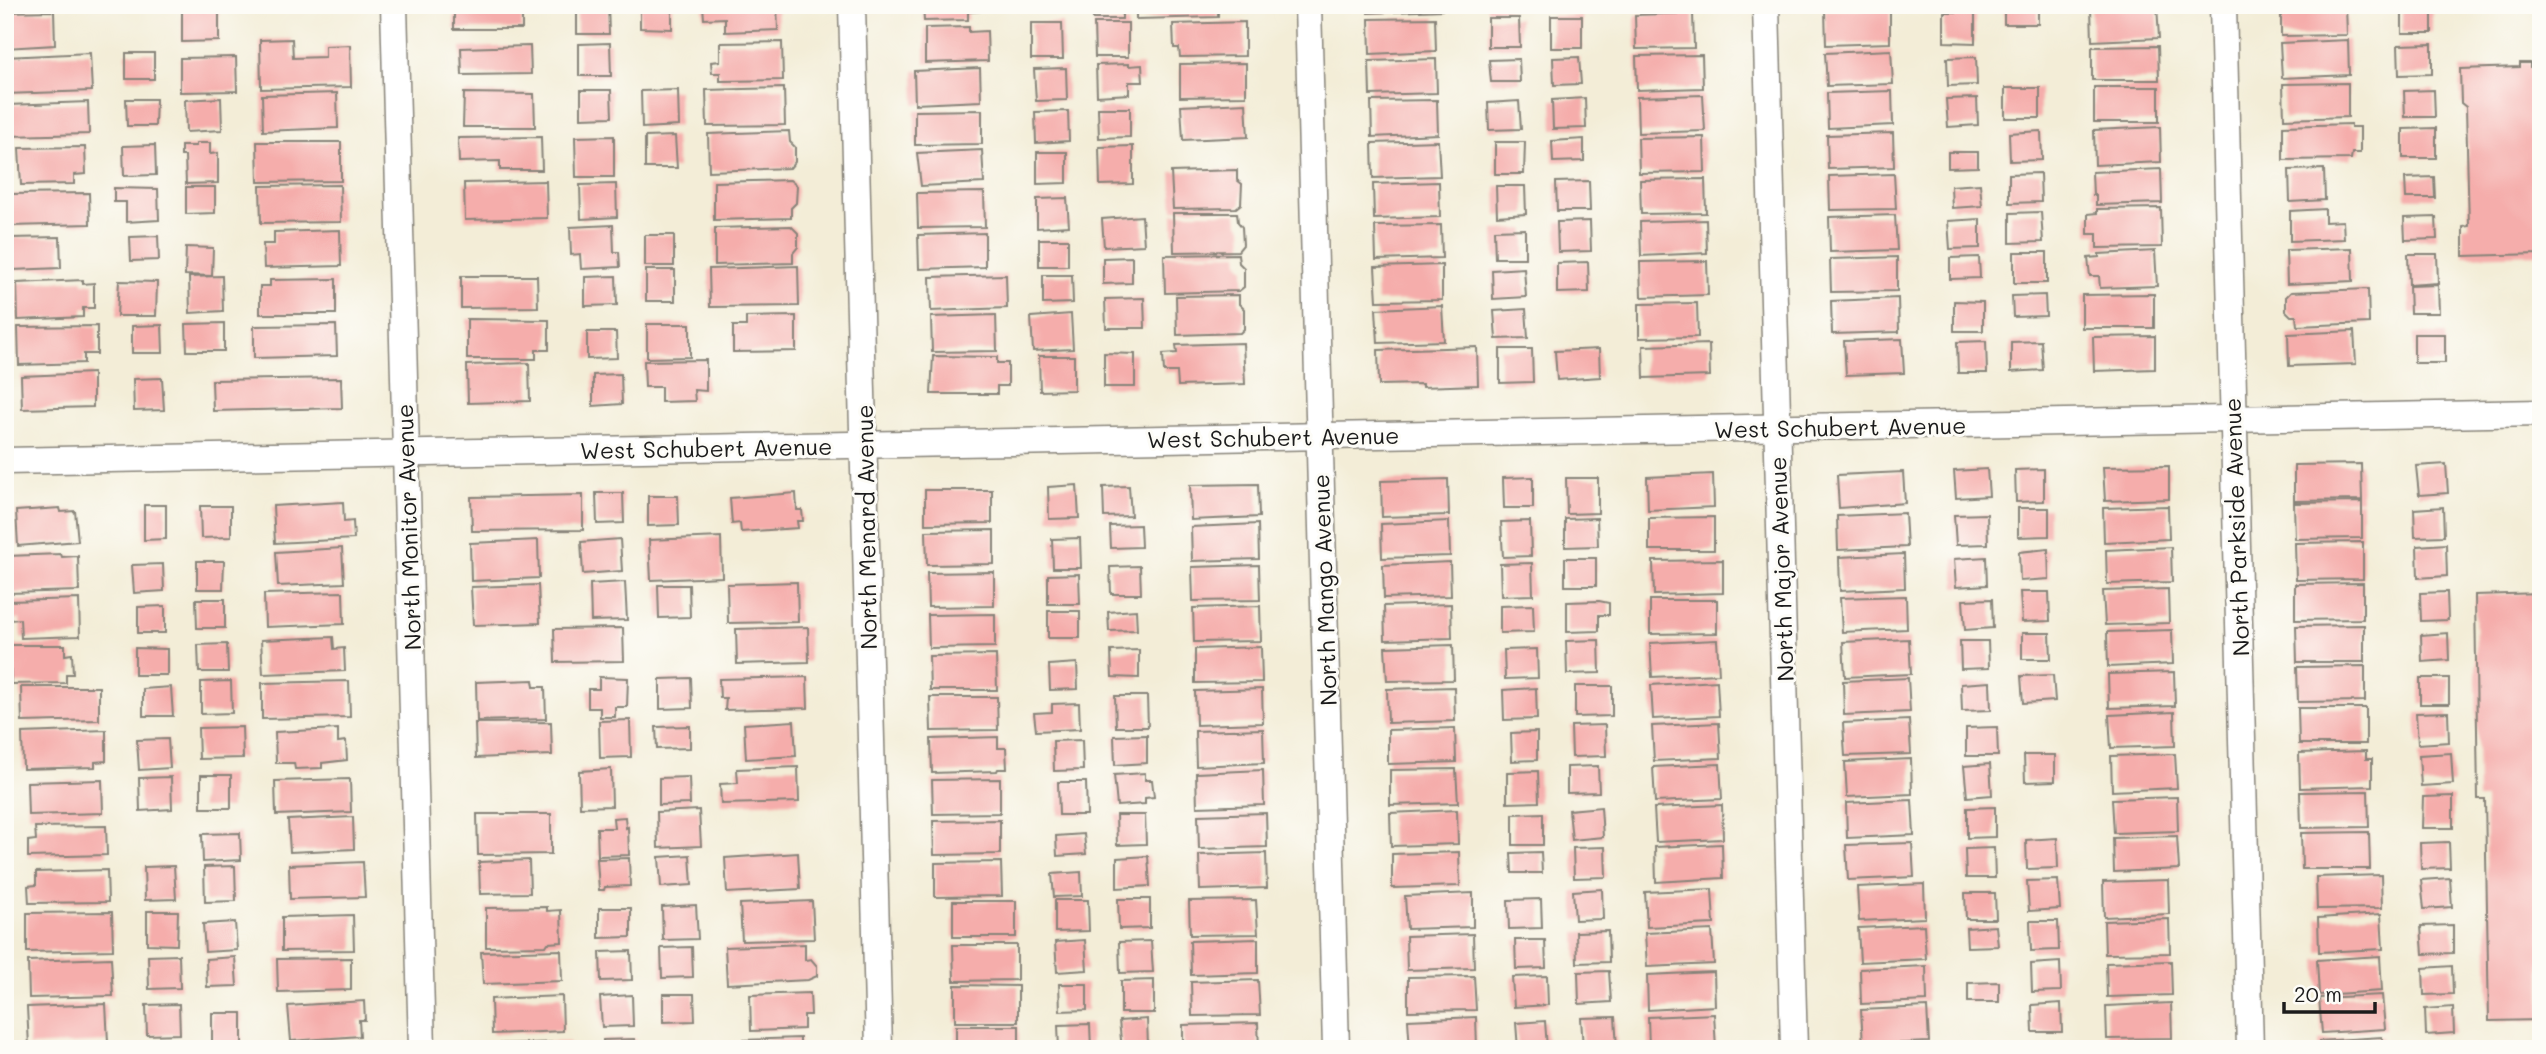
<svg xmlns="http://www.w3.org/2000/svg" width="2546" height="1054" viewBox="0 0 2546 1054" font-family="Mali,sans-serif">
<rect width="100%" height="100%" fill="#fdfcf7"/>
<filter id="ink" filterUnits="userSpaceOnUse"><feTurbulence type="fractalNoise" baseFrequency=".0143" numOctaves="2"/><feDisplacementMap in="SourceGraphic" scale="14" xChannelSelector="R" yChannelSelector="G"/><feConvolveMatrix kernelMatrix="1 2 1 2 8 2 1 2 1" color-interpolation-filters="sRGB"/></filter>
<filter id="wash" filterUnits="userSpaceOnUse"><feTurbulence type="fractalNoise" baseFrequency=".00686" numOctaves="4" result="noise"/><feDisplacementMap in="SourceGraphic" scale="28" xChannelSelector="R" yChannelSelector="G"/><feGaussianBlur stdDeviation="1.57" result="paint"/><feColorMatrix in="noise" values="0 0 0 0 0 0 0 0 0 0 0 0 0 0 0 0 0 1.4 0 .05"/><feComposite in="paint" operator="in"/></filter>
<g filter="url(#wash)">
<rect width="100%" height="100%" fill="#f3edd7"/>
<g id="blocks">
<g fill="#f5adab">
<rect x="454" y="5" width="68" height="24"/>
<path d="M577,5H608L609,34H577Z"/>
<path d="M640,5H672V29L640,28Z"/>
<path d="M703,5H777L778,30L725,32V18L704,19Z"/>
<path d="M923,5H981V11L968,12V20L924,21Z"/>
<path d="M1034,5H1065V7L1034,9Z"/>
<path d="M1092,5H1122V19H1093Z"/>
<path d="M1136,5H1232L1228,9L1218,10V17L1136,19Z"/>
<path d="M1368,5H1442V10L1368,13Z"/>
<path d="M1487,5H1518V8L1487,10Z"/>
<rect x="2004" y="5" width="34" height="19"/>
<path d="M2138,5H2157L2159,38L2092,41L2091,7Z"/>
<path d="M2281,5H2346L2347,35L2281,36Z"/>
<rect x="2402" y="5" width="30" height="28"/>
<path d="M182,6H219V41L182,42Z"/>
<path d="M1890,9V43L1826,45L1825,10Z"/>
<path d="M54,11L55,45L5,48V12Z"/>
<path d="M1944,12H1975V43L1944,42Z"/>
<path d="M1693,13L1694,48L1636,49L1635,15Z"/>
<rect x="1551" y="16" width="31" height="32"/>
<path d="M1435,18L1436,51L1370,54L1369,19Z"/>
<path d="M1488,18H1519L1520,47H1488Z"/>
<path d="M1245,22V56L1180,57L1179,48H1174L1173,24Z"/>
<path d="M1031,23H1062L1063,59H1031Z"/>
<path d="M1094,23H1128V57H1095Z"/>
<path d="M969,27V32L987,31L988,61L925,63V28Z"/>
<path d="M292,39L293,58L325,57V46L350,45L351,87L261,89L260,40Z"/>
<path d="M2348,40L2349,75L2282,78L2280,43Z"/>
<path d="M782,42L783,80L720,81V73H712L711,62L720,61V43Z"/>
<path d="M610,43L611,76H579V44Z"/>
<path d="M2432,44V74L2399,75L2398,45Z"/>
<path d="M530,46L531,74L462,75L461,48Z"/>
<path d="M2158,46L2159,80H2092V47Z"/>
<path d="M1891,50L1893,84L1827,86L1825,53Z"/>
<path d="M90,53L92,91L5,94V57Z"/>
<rect x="126" y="53" width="28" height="26"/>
<path d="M1702,55L1703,88L1637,90L1636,56Z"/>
<path d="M236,57L237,91L180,92V58Z"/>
<path d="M1579,57L1581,84L1554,85L1553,58Z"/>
<path d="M1976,57L1977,85L1948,86L1947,58Z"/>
<path d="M1436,59L1437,93L1370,95L1369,61Z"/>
<path d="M1519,59L1520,82H1491L1489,60Z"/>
<path d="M1246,63V96L1180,97V64Z"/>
<path d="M2520,63H2530V67H2541V254L2463,256V227L2469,226L2466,107L2461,103L2460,69L2520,67Z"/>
<path d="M1129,64V66L1142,65L1143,82H1129V94L1097,96L1096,65Z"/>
<path d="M980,68L981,101L915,104L914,71Z"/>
<path d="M1066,68L1067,100L1036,101L1034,69Z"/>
<path d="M2348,83V117L2284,119L2283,84Z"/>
<rect x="2094" y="87" width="65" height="35"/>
<path d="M784,88L785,125L707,126L706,90Z"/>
<rect x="2005" y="88" width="35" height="30"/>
<path d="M581,90H611L612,117L581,118Z"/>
<path d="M678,90L679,126L642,128L641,91Z"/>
<path d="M2434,90L2435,117H2405L2404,91Z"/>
<path d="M1892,91L1893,125L1828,128L1827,93Z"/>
<path d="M337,93L338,128L263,131L262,95Z"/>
<path d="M464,93L534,94L535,127H463Z"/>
<path d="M1703,95L1705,131L1638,133L1637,97Z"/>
<path d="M221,98L222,130L186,132L185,100Z"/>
<path d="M1585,98L1586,128L1553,129L1552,100Z"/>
<path d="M1977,98L1978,125L1948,127L1946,99Z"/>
<path d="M126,99H156L155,126H127Z"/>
<path d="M1437,100L1438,134L1372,137L1371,101Z"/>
<path d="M1519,101L1521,129L1489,130L1488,103Z"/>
<path d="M88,102L89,134L8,136V105Z"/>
<path d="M1246,103L1248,137L1183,140L1181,106Z"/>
<path d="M1098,108H1130V137L1099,138Z"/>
<path d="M982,110V144L915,145V111Z"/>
<path d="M1068,111L1069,141L1036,143L1035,112Z"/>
<path d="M2351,124V127H2360V153H2352L2351,159L2283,160V126Z"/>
<path d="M2160,127L2161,162L2095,165L2094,130Z"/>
<path d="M2436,128V158H2403V129Z"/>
<path d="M789,131L790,142L795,147V162L790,168L709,171L708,134Z"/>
<path d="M2041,131L2042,160L2010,161L2009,133Z"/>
<path d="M1893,133L1894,167L1828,169L1827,135Z"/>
<path d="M614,136V177H576L575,137Z"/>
<path d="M675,136L677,168H645V137Z"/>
<path d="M541,137L542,170H500V161L459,162L458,138Z"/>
<path d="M1704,137L1705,172L1639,173L1638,138Z"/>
<path d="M1584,139V161L1553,162L1552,141Z"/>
<path d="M1438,141L1440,176L1373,178L1372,143Z"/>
<path d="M257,142H341V181L258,182Z"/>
<path d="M1495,142H1525L1524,174H1495Z"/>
<path d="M196,143H210V154L218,153V183L186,184L185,156H181V146H196Z"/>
<path d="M155,145L156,175L124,176L123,146Z"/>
<path d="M1133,146V184L1100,185L1099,147Z"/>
<path d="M85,147L86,174L74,175V184L21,185L19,148Z"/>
<path d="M982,150L984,183L921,186L917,153Z"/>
<path d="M1037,152H1067V183L1037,184Z"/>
<path d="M1948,152H1978V167L1948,168Z"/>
<path d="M2161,169L2162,203L2096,205V195H2093L2092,172Z"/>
<path d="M2324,169L2325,200L2290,202L2289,170Z"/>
<path d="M1237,170V180L1242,184L1241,204L1236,208L1173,209L1171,172Z"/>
<path d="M2040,173L2041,202L2009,203V174Z"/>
<path d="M1894,174L1896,209L1830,210L1829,176Z"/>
<path d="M2434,177L2435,198H2406L2405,178Z"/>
<path d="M1705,179L1706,213L1641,214L1640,180Z"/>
<path d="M790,180L797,186L796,203L791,208V218L714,220V182Z"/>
<path d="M546,181L547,218L465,220L464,183Z"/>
<path d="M1589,181L1590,211H1557L1556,182Z"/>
<path d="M1439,182L1440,217L1374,219L1373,184Z"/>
<path d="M616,184L617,217L581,219L580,185Z"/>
<path d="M1980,184L1982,206L1952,208L1951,186Z"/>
<path d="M340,185L341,222L261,223L260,186Z"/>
<path d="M1496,186H1525L1526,214L1497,216Z"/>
<path d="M186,187H215V213L186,214Z"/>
<path d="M114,188L158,189L159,220L126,222V202H114Z"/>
<path d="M984,192L985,227L918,228L917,193Z"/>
<path d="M89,193L90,224L10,226V194Z"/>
<path d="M1067,198L1069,226L1037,228V199Z"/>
<path d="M2161,208L2162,247L2097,248V234H2088V214L2097,213V209Z"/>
<path d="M2325,209V222L2343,221L2344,239L2290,241V211Z"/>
<path d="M2041,212L2043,242L2010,243V213Z"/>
<path d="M1173,213H1237L1238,222L1242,227L1243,245L1238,251L1174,252Z"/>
<path d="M1895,215L1897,250L1830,252L1829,217Z"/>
<path d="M1142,216L1144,245L1104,247L1102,219Z"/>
<path d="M2436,217L2437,239L2405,240L2404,218Z"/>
<path d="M1980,219V248L1950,249L1948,221Z"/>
<path d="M1706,220L1707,253L1641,256L1640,222Z"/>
<path d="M1590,221L1591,251L1558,252L1557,222Z"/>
<path d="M613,225L614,252H619L620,267L581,269L580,254L571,255L570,227Z"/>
<path d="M1441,225L1442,258L1376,260L1375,226Z"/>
<path d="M791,226L798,233V247L793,253V263L715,265V228Z"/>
<path d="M1525,229V258H1495L1494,230Z"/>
<path d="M340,230L341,266L264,268L263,244H274V232Z"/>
<path d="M985,233V267L919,269L918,235Z"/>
<rect x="645" y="235" width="29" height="31"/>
<path d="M158,236L159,260L131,261L130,237Z"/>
<path d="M60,237L61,268L12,270L10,238Z"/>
<rect x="1039" y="239" width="29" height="27"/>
<path d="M186,247L213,248L212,276L185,275Z"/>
<path d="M2352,248L2353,281L2287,284L2286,250Z"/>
<path d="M2155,251L2157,286L2100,288L2099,276H2090L2088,258L2099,257V254Z"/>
<rect x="2014" y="252" width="33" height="31"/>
<path d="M1238,254L1239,263L1244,268V287L1239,291L1165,293L1164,255Z"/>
<path d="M2408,254H2437L2438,283L2409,285Z"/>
<path d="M1132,257V283L1103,284V258Z"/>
<path d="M1897,257V291L1831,292L1830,259Z"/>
<path d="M1979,257L1980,278L1950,279V258Z"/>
<path d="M1707,261L1708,295L1641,297L1640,262Z"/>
<path d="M1588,262L1589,292L1557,293V263Z"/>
<path d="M1442,265V300L1377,301L1375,267Z"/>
<path d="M798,266L799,306L710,307L709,269Z"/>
<path d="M1524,268L1526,297L1493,299L1492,270Z"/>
<rect x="646" y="270" width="29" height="31"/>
<path d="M1006,275L1007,308L931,311L930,277Z"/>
<path d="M1043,275H1072L1073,303L1043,304Z"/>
<path d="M222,276L223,311L190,313L189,277Z"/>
<path d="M461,276H537L538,307L461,308Z"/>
<path d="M616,276L617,305L585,306V277Z"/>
<path d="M336,279V314H260V286H270V280Z"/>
<path d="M83,280V284L94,283V308H83V317L18,320L17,283Z"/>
<path d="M119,281L157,282L156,316H117Z"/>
<path d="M2438,285L2439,313H2410L2409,286Z"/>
<path d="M2368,289L2369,323L2297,326L2296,316H2291L2286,311V297L2291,292Z"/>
<path d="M2154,294V328H2082V295Z"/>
<path d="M1239,295V304L1244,309V329L1240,333L1177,335L1176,296Z"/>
<path d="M2045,295L2046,316L2013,317L2012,296Z"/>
<path d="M1144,298L1145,328H1106L1105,299Z"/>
<path d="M1898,298L1899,332L1832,334L1831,301Z"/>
<path d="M1954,301L1983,302V331H1954Z"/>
<path d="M1697,303L1698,337L1639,338V304Z"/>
<path d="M1442,306L1444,341L1378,343L1376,309Z"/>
<path d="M1526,309L1528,338L1496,339L1494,311Z"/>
<path d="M1071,314L1073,349L1033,351L1031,317Z"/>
<path d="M996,315L997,351L932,352L931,317Z"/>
<path d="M796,316V351L733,352V326H746V317Z"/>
<path d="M467,319L549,320V350H536V359H467Z"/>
<path d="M224,323V351H187L186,324Z"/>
<path d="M647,324H690V357L647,358Z"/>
<path d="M162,325L163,353H132V326Z"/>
<path d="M336,325L337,356L254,358V326Z"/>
<path d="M97,326V354H84V363L19,365L18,327Z"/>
<path d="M2354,331L2356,364L2289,366L2288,334Z"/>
<path d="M587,332H616L617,358L587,359Z"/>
<rect x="2414" y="334" width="31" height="29"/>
<path d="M2155,336V369L2094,371L2093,337Z"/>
<path d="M1902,339L1904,373L1846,375L1844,341Z"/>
<path d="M1986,341L1987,373H1958L1957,342Z"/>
<path d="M2041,341L2043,370L2011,372V342Z"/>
<path d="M1243,343L1245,384L1178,386L1177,372H1164L1163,354L1177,353L1176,345Z"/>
<path d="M1709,344L1710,376L1644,378L1643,346Z"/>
<path d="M1477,347L1478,385L1422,387V384L1379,385L1378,350Z"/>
<path d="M1500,349H1532L1533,382L1500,383Z"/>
<path d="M1599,349L1600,377L1557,380L1555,351Z"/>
<path d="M1104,353L1135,354V387H1104Z"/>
<path d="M933,356L997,357V363H1008V386H997V394H931Z"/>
<path d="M1039,356H1074V390L1040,391Z"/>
<path d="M706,360V391L694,390L695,401L661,402V387H645L644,361Z"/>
<path d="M529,363L530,401L468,403L467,365Z"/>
<path d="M93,373V407L22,409L21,376Z"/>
<path d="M621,374L622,404L593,406V375Z"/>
<path d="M162,378L164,410L134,411L133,379Z"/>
<path d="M341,378L342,408L213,411L212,380Z"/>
<path d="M2361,464L2362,500L2294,501V465Z"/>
<path d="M2446,464L2448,493L2419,495L2416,466Z"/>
<path d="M2169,466V499L2105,501L2103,467Z"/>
<path d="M1987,469L1989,496L1956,498L1954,471Z"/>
<path d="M2044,469V501L2016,502L2015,470Z"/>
<path d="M1903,472L1905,503L1839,508L1837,475Z"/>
<path d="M1713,474L1714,507L1648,510L1647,477Z"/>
<path d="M1533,477V508H1504L1503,478Z"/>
<path d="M1566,478H1598V513L1567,514Z"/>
<path d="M1448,479L1449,515L1382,517L1381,481Z"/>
<path d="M1258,484L1259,517L1191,520L1190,485Z"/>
<path d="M1077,485L1079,518L1049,519L1048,487Z"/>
<path d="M1129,486L1131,516L1104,517L1103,487Z"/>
<path d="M925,490H992V523L925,524Z"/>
<path d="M596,493H623L624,523L597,524Z"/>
<path d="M796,493L797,510H802L803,521H797L798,528L741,532L740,523L732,524L730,498Z"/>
<path d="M583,495V530L472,531L471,497Z"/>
<path d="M648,496H678L679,525L648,526Z"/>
<path d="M343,502L344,522L353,521L354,539L275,543L273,506Z"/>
<path d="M2362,502V538L2295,539L2294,503Z"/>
<path d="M144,505H166V539L144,540Z"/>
<path d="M200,506H231V537L201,538Z"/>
<path d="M2168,506L2169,539L2104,542L2103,508Z"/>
<path d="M2443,507L2444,536L2415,537L2414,509Z"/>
<path d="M60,508L61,512L75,511L78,541L18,546L16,511Z"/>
<path d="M2018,508H2049V536L2018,537Z"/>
<path d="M1905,513L1907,547L1838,550L1837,516Z"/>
<path d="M1987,514L1988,544L1956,545L1954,515Z"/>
<path d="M1714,517V550H1649V518Z"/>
<path d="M1597,518L1598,546L1565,547V519Z"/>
<path d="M1449,521L1450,556L1382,558L1381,524Z"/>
<path d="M1530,521L1531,556L1503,557L1501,522Z"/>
<path d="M1258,524L1259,559L1192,561L1191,527Z"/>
<path d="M1140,525L1141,547L1111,548L1110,526Z"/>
<path d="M994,530V564L927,565L926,531Z"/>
<path d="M721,537L722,577L651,580L649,540Z"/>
<path d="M1080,538L1081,568H1053L1052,539Z"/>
<path d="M620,539L622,571L583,574L581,542Z"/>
<path d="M538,540L539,578L471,581L470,543Z"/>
<path d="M2363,542V579L2296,580L2295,543Z"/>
<path d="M2446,544L2447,576L2418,578L2417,546Z"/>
<path d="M2171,547L2172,582L2107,584L2106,550Z"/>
<path d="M342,548L344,583L278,586L276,552Z"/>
<path d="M2048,549L2049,579L2020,581L2019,552Z"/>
<path d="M61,554L62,557L78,556L79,591L8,593L7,556Z"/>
<path d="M1904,554L1905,588L1840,591L1839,557Z"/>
<path d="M1986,557L1987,585L1956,587L1954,559Z"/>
<rect x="1565" y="558" width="31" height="28"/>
<path d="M1723,560V593L1654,595L1653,561Z"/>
<path d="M197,561H224L223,589H197Z"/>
<path d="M1450,562L1451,596L1384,598L1383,565Z"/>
<path d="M1532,563L1533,595L1501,596L1500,564Z"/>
<path d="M163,564L164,591L134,593L132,565Z"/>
<path d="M1259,565L1260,600L1193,601L1192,567Z"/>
<path d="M1140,566L1141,594H1111L1110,567Z"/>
<path d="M994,572V606L928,607L927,573Z"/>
<path d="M1079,574L1080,604H1048V575Z"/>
<path d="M625,582L627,620L591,621L590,584Z"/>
<path d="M797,582L798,622L728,623L727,584Z"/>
<path d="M2363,583V619L2295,620V584Z"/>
<path d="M538,585L540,623L473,625L471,587Z"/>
<path d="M658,585H689L690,617L659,618Z"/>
<path d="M2168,589L2169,623L2105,625L2103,591Z"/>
<path d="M343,592L344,624L265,627L264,594Z"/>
<path d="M2020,592H2049L2050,621L2022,622Z"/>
<path d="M2447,592L2448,620L2421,621L2420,593Z"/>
<path d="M2541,593V1020L2489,1021L2485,799H2478L2475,595Z"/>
<path d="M1906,596L1907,629L1842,632L1840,598Z"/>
<path d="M79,599L80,636L21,638L20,619L10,620L9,601Z"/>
<path d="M196,599H225V628H197Z"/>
<path d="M1992,599L1993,628L1965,630L1963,600Z"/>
<path d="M1650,600H1717V633L1650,634Z"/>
<path d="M1599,601L1609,603V615H1599V631L1567,632V602Z"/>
<path d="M1451,604L1452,638L1385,640L1384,606Z"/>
<path d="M1533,605L1534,632L1500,633V606Z"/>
<path d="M165,606V633H138V607Z"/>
<path d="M1260,606L1261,641L1194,642L1193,608Z"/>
<path d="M1136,610L1137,630L1109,631L1108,612Z"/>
<rect x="1048" y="611" width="32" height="27"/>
<path d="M995,614V647L929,648L928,615Z"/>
<path d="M2364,625V662H2297L2296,626Z"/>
<path d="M808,627L809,662L737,664L736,629Z"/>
<path d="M623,628L624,661L555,662L554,629Z"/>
<path d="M2172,630L2173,664L2108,667L2107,632Z"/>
<path d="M2022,633H2050L2051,659H2022Z"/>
<path d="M2448,633L2449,660L2422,662L2421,635Z"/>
<path d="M333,637L334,649L344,648L345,671L263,674L261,640Z"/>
<path d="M1909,639L1911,674L1845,677L1843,642Z"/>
<path d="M1599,640L1600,673L1567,674L1566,641Z"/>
<path d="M1717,640L1719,674L1652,677L1650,643Z"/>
<path d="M1960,641H1988L1989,668L1961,669Z"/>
<path d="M227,644L228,672H199L198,645Z"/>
<path d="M10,645H65V655L72,654L73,674H66V683L11,684Z"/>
<path d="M1453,645L1454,680L1387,681L1385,647Z"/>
<path d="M1261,647L1262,682L1195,683V649Z"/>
<path d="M135,648L167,649V675H135Z"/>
<path d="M1537,649L1538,678L1505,679L1504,650Z"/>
<path d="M1139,650V678L1112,677L1111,651Z"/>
<path d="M996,655L997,690H930L929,656Z"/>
<path d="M1077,663L1078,689L1050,690L1049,665Z"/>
<path d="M2365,666V701L2298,702L2297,667Z"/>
<path d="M2174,672L2175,706L2109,708L2108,674Z"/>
<path d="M2053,675L2055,701L2023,703L2021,676Z"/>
<path d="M599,677L628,678L627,707H615V717H600V708H588V689H599Z"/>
<path d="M807,677L808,708L725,710L726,698H720L719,679Z"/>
<path d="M691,678L692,708L660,709V679Z"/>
<path d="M1908,678L1910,712L1844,715L1843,681Z"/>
<rect x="2420" y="678" width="29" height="26"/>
<path d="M533,680L534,687H545L546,719L477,721L476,682Z"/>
<path d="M231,681L232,713L201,714V682Z"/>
<path d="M349,681L350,717L262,719V683Z"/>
<path d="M1717,681L1719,716L1653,719L1651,685Z"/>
<path d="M1990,682L1991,710L1962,711L1961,684Z"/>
<path d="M1575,686H1612V716L1575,717Z"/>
<path d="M21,687H99V720L22,722Z"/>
<path d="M171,687L173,716H143V689Z"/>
<path d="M1454,687L1455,721L1388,723L1387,689Z"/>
<path d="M1536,688L1537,719L1504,720L1503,690Z"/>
<path d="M1262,689L1263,723L1196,725L1195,691Z"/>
<path d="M1115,696H1147L1148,727H1116Z"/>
<path d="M930,697H997L998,730L931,731Z"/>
<path d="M1079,703L1080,729L1036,731L1034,713L1052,712V704Z"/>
<path d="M2298,708H2366V744H2299Z"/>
<path d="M2174,712L2175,746L2111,748L2109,715Z"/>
<path d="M2448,712L2449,742L2418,744L2416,713Z"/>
<path d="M630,720L631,757L600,758L599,721Z"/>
<path d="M1909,720L1911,754L1845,756L1843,723Z"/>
<path d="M794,721L796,756L746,759L744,724Z"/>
<path d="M551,722L552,755L476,758L475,723Z"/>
<path d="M1719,723L1721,758L1654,761L1652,726Z"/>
<path d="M1605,725L1606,756L1572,757L1571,726Z"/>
<path d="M690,726V748L657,749L656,727Z"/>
<path d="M242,727L243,758L199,759L198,728Z"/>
<path d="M1997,727L1998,756H1966V728Z"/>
<path d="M1455,728L1456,762L1388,764V730Z"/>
<path d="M338,729V742L346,741L347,760L322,763V768L295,769L294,763H276L275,732Z"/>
<path d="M1263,729L1264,763L1196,766L1195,731Z"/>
<path d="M106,730V761L95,762V767L23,769L22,733Z"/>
<path d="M1537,732V760L1512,761L1511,733Z"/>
<path d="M1147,735V763L1115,765L1114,736Z"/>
<path d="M998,737V748H1006L1007,769H998L997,771L932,773L931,739Z"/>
<path d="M168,739L170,768L139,770L137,740Z"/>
<path d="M1082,740L1083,770L1054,771L1053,741Z"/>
<path d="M2366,751V759H2372V786L2300,788L2299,753Z"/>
<path d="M2451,753L2453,784L2421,786L2419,755Z"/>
<path d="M2175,754L2177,788L2112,791L2111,756Z"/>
<path d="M2024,755H2055V781L2025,782Z"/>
<path d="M1911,759L1912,794L1847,797L1845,762Z"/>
<path d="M1720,764L1722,799L1655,802L1653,767Z"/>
<path d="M1990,764L1992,795L1967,797L1964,766Z"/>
<path d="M1598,766L1599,792L1567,793V767Z"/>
<path d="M798,767L799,802L721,804L720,784L738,783L737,769Z"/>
<path d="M611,769L612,806L580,807L579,771Z"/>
<path d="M1456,769L1458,803L1390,805V770Z"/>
<path d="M1263,770L1264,805L1197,807L1196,773Z"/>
<path d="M1538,771L1539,802L1507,803V772Z"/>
<path d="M1145,773V780H1152L1154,797L1145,798V804L1117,806L1114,775Z"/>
<rect x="201" y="775" width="30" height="33"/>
<path d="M171,777L172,809L140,811L139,778Z"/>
<path d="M689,777L690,804L659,805V778Z"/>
<path d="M350,779L351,812L276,815L275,781Z"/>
<path d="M1000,779V813L933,814L932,780Z"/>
<path d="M102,780L103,813L28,815L27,782Z"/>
<path d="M1058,782H1086L1087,815H1059Z"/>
<path d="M2368,791L2369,827L2301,828L2300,792Z"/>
<path d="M2453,796V828H2422L2423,797Z"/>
<path d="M2177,797L2178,831L2114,833L2112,799Z"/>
<path d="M1912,800L1914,835L1847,838L1846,803Z"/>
<path d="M1722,805L1723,839L1656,842L1654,808Z"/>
<path d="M1601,807L1603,837L1572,840L1569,810Z"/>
<path d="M1995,807V837L1967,838V808Z"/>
<path d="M699,810L701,846L658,848L657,812Z"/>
<path d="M1457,810L1458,844L1391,846L1390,813Z"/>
<path d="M1266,813L1267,847L1199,849L1198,815Z"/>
<path d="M1543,813V845H1513V814Z"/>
<path d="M477,814H551V854L478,855Z"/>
<path d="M1116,815H1145L1146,844L1117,845Z"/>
<path d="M353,817L354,849L290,852L288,820Z"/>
<path d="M625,817L626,828L628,827L629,855L598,856L597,828H614L613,818Z"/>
<path d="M1000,820V854L934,855L933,821Z"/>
<path d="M106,826L107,855L28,857V841L36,840L35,827Z"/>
<path d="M2369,832L2370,869H2302L2301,833Z"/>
<path d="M240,833L241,860L203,862L202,834Z"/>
<path d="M1084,834L1086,854L1057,856L1056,836Z"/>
<path d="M2177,836L2179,869L2114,872L2113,838Z"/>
<path d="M2057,838L2058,868L2027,869L2026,840Z"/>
<path d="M2449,842L2450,868L2421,869L2420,843Z"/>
<path d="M1912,843L1914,877L1848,880L1846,845Z"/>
<path d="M1722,844L1723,878L1656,882L1655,847Z"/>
<path d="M1605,847L1606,877L1574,878L1573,848Z"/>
<path d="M1994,848L1995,878H1966L1965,849Z"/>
<path d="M1459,852L1460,886L1392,888V854Z"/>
<path d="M1541,852L1542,873H1512L1511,853Z"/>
<path d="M798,853L800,889L727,893L725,858Z"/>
<path d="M1266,853L1267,888L1200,890L1199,855Z"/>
<path d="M690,855L692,885L661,887L659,857Z"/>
<path d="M1148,856L1150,886L1117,888V858Z"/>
<path d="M629,858L630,886L605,887L604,890H599L597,859Z"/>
<path d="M529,860L530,893L480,894L479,862Z"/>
<path d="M363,862L365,897L290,899L289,865Z"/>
<path d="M1001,862L1002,896L935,897V863Z"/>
<path d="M174,866L176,899L145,900L144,867Z"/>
<path d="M235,866L236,901L205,902L204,867Z"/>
<path d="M107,870L108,902L29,903L28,886L36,885V872Z"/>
<path d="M1081,872L1082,896L1054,897L1052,874Z"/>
<path d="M2381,875L2382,908L2317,909L2316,877Z"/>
<path d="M2450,878L2452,907L2424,909L2421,880Z"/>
<path d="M2058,880L2060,909L2029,911L2027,881Z"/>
<path d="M2168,880L2169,914L2104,917L2103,882Z"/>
<path d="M1924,884L1925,918L1859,921L1857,887Z"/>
<path d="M1602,889L1603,919L1575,920L1573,891Z"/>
<path d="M1712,889L1714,924L1647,927L1645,892Z"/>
<path d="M1473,893V927L1407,929L1405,896Z"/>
<path d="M1965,893H1995L1996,919H1966Z"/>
<path d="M1118,899H1150V928L1119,929Z"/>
<path d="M1541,899L1542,928L1509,929L1508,900Z"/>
<path d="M1055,900H1088L1089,931L1055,932Z"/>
<path d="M1256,900L1258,934L1190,935L1189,901Z"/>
<path d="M812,901L814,939L742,941L740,904Z"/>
<rect x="953" y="901" width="63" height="36"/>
<path d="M696,905L698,939L663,940L662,907Z"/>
<path d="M547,907V911L561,910L562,942L548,943L546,946L486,947V908Z"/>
<path d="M599,908H631V937L599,938Z"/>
<path d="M147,911H178L177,945L147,944Z"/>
<path d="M112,912L113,950L27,952V913Z"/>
<path d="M2381,914L2383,949L2319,952L2318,918Z"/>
<path d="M353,915L354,950L282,951V917Z"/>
<path d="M2169,919L2170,953L2105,954L2104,921Z"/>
<path d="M2030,921H2058L2059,950L2031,951Z"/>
<path d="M235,922L237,950L205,952L203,924Z"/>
<path d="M1924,925L1926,959L1860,962L1858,928Z"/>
<path d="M2453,925V953L2423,954L2421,926Z"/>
<path d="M1996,926L1998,946L1967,947L1966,928Z"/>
<path d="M1712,930L1714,964L1647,967L1645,933Z"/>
<path d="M1608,931L1609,962L1577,963L1576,932Z"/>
<path d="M1473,934L1474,968L1407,970L1406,936Z"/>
<path d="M1258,939V973L1191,975L1190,941Z"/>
<path d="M1085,940L1087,970L1057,972L1055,942Z"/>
<path d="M1515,940H1545L1546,968L1516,969Z"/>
<path d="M1151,941L1153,972L1120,973L1119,942Z"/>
<path d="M805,944V960L811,959L817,966V976L808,980L727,984L725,947Z"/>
<path d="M953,945H1017V980L954,981Z"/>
<path d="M692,947L693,977L662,978L661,948Z"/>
<path d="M561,950L562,981L483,984L481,952Z"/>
<path d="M631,951L632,980L601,981L600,952Z"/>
<path d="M179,955L180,988L149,989L148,956Z"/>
<path d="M2380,956L2382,991L2319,995L2317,960Z"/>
<path d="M235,957L237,986L207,987L206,959Z"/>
<path d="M111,958L113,996L29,998L28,961Z"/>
<path d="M351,958V990L278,992L277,959Z"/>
<path d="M2171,961L2172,995L2107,997L2106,963Z"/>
<path d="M2060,962L2061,991L2032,992L2031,964Z"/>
<path d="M1926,966L1927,1001L1861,1004L1860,969Z"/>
<path d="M2452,966L2453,994L2424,995L2423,968Z"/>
<path d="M1609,971L1611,1002L1579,1004L1578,972Z"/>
<path d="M1714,972L1715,1006L1648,1010L1647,975Z"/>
<path d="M1474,976L1476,1010L1408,1011V977Z"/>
<path d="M1547,976L1548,1005L1514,1007L1512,977Z"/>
<path d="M1154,980V1013H1121V981Z"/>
<path d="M1258,980L1260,1015L1192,1016L1191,982Z"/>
<path d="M1999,982V1002H1968V983Z"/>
<path d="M1059,984H1087V1010L1060,1011Z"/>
<path d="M955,985L1018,986V1022H955Z"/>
<path d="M810,993L811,1015H804V1029L751,1031L750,995Z"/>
<path d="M663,994H694L695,1021L663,1022Z"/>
<path d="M632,995L633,1026L602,1027L600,997Z"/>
<path d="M2382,995L2385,1029L2322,1033L2319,998Z"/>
<path d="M562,996L563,1031L492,1034L491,999Z"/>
<path d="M364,1001L365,1020H359L360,1036L291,1041L288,1006Z"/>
<path d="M2061,1003L2062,1032H2033L2032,1005Z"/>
<path d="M2171,1003L2172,1038L2107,1039L2106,1006Z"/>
<path d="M106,1004L108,1042L29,1046L27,1007Z"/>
<path d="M179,1004L180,1034L147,1035L146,1005Z"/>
<path d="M1927,1007L1929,1042L1863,1045L1861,1010Z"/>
<path d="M2453,1007L2454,1033L2426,1035L2425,1009Z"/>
<rect x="212" y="1013" width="30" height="32"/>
<path d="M1714,1014L1716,1048L1649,1049L1648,1017Z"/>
<path d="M1476,1017L1477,1049H1410L1408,1020Z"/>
<path d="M1615,1017L1617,1048H1583L1581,1018Z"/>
<path d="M1147,1019L1148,1046L1122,1049L1119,1021Z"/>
<path d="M1545,1021L1547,1048L1518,1049L1516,1023Z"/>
<path d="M1258,1023L1259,1049H1183V1025Z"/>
<path d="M1090,1024L1091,1049H1059L1058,1025Z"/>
<rect x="956" y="1026" width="63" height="23"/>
<path d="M2382,1037L2383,1049H2319V1041Z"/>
<path d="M800,1038V1049H743V1040Z"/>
<path d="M635,1039V1049H603V1040Z"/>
<path d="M569,1042V1049H486V1044Z"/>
<path d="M664,1043H702L703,1049H664Z"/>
<path d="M2174,1045V1049H2108V1046Z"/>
</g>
</g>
</g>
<g filter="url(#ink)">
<use href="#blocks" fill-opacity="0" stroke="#88847a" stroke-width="2"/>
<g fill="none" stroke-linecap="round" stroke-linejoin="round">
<defs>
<g id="street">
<path d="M394,5L422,1049"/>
<path d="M852,5L879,1049"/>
<path d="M1308,5L1336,1049"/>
<path d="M1766,5L1794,1049"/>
<path d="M2223,5L2250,1049"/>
<path d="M5,461L2541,413"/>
</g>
</defs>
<use href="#street" stroke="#88847a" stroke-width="29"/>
<use href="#street" stroke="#fff" stroke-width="26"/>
</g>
</g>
<g text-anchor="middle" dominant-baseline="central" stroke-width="6" stroke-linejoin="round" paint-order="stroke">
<g font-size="23" fill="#1c1c1c" stroke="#fdfcf7">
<text transform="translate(1840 427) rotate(-1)">West Schubert Avenue</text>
<text transform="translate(1273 437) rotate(-1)">West Schubert Avenue</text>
<text transform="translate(706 448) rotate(-1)">West Schubert Avenue</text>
<text transform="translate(408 527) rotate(-92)">North Monitor Avenue</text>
<text transform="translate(866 527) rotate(-91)">North Menard Avenue</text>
<text transform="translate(2236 527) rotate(-92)">North Parkside Avenue</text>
<text transform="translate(1781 569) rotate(-92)">North Major Avenue</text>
<text transform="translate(1324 590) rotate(-92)">North Mango Avenue</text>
</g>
</g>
<rect width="2546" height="1054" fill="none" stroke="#fdfcf7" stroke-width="28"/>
<path d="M2284 1002v10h91v-10" fill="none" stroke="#1c1c1c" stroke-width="3.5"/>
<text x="2294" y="1002" font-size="21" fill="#1c1c1c" stroke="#fdfcf7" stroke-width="5" paint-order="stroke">20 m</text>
</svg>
